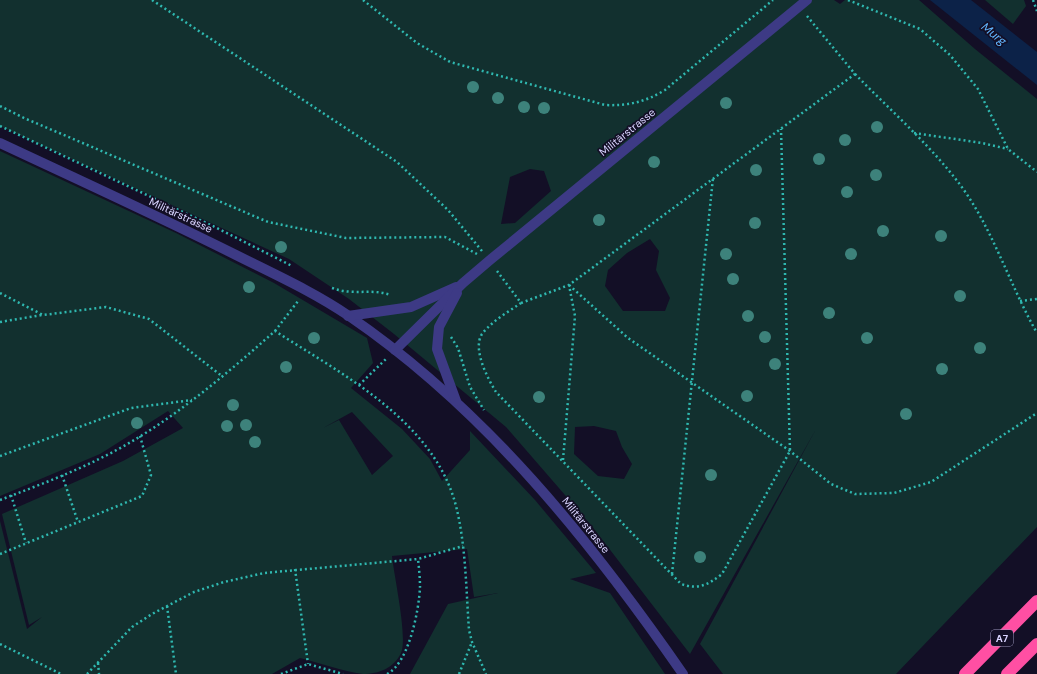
<svg xmlns="http://www.w3.org/2000/svg" width="1037" height="674" viewBox="0 0 1037 674" font-family="'DM Sans',sans-serif">
<rect width="100%" height="100%" fill="#130f26"/>
<g fill="#12302f" fill-rule="evenodd">
<path d="M0,0H834L840,4L845,0H919L975,49L1037,99V527L896,674H723L700,644L816,429L690,654L591,525L506,427L394,334L349,299L289,259L0,126ZM530,169L544,171L551,191L515,223L501,224L510,177ZM650,239L659,251L656,270L670,298L665,311H623L605,286L608,270L627,253ZM594,426L616,431L622,447L632,464L624,479L598,476L574,454L575,427Z"/>
<path d="M985,0H1024L1026,6L1013,24Z"/>
<path d="M0,151L176,233L274,283L367,338L373,363L351,388L402,429L430,459L442,481L470,450V431L535,500L596,573L570,579L610,593L665,674H410L448,604L498,593L474,597L467,549L392,556C394,576 408,638 401,653C394,668 379,674 363,674C342,671 320,663 300,658L272,674H0V521L27,629L42,617L29,625L2,514L123,461L183,428L168,411L100,454L0,496ZM352,412L393,456L372,475L339,420L323,428Z"/>
</g>
<path fill="#0c2248" d="M930,0H971L1037,52V85Z"/>
<g fill="none" stroke-linecap="round" stroke-linejoin="round">
<g stroke="#2fb8b0" stroke-width="2.5" stroke-dasharray="2 3" stroke-linecap="butt">
<path d="M152,0L397,162L448,210L482,251"/>
<path d="M363,0L417,43L450,62L605,105C628,106 645,102 665,90L773,0"/>
<path d="M848,0L920,29L950,55L978,89L1008,149L1037,172"/>
<path d="M1033,0L1037,11"/>
<path d="M855,74C889,109 928,143 958,182C992,226 1009,284 1037,333"/>
<path d="M0,106L24,118L268,222L346,238L445,237L477,254"/>
<path d="M0,126L215,227L292,266"/>
<path d="M914,133L982,143L1008,149"/>
<path d="M497,271L521,303C508,312 492,321 482,334C472,349 488,379 496,392L681,584C698,590 708,585 722,574L790,451L781,129"/>
<path d="M569,285L628,338L790,451L831,484L855,494L894,493L931,482L1037,413"/>
<path d="M332,288C354,296 370,288 391,295"/>
<path d="M0,293L43,315L106,307L149,319L223,377"/>
<path d="M1020,301L1037,299"/>
<path d="M521,303L569,285L855,74L807,16"/>
<path d="M0,322L42,315"/>
<path d="M275,331L298,301"/>
<path d="M451,337L458,348L470,387L484,410"/>
<path d="M359,385L386,359"/>
<path d="M0,456L131,408L192,400"/>
<path d="M563,460L575,316L569,285"/>
<path d="M62,475L78,522"/>
<path d="M11,495L26,543"/>
<path d="M0,500C34,487 69,474 101,458C165,427 223,377 275,331C343,375 434,421 456,506C466,546 466,589 469,630L472,642L486,674"/>
<path d="M0,554L142,496L151,475L140,436"/>
<path d="M295,569L308,664"/>
<path d="M672,574L713,178"/>
<path d="M167,606L176,674"/>
<path d="M0,644L61,674"/>
<path d="M98,663L99,674"/>
<path d="M87,674L132,627L152,614L194,592L224,582L264,573L418,559L463,546"/>
<path d="M281,674L308,664L343,674"/>
<path d="M387,674C409,663 419,610 420,587C420,578 419,568 418,559"/>
<path d="M459,674L472,642"/>
</g>
<g stroke="#3d3a85" stroke-width="10">
<path d="M0,143C79,180 158,216 236,255C274,274 314,292 349,316C485,409 590,540 683,674"/>
<path d="M348,316L411,307L456,287"/>
<path d="M395,350L463,283L490,260L807,0"/>
<path d="M456,401L437,349L439,327L457,293"/>
</g>
<g stroke="#ff4fa3" stroke-width="12">
<path d="M965,674L1037,601"/>
<path d="M1007,674L1037,644"/>
</g>
</g>
<g fill="#3d827b">
<circle cx="473" cy="87" r="6"/>
<circle cx="498" cy="98" r="6"/>
<circle cx="726" cy="103" r="6"/>
<circle cx="524" cy="107" r="6"/>
<circle cx="544" cy="108" r="6"/>
<circle cx="877" cy="127" r="6"/>
<circle cx="845" cy="140" r="6"/>
<circle cx="819" cy="159" r="6"/>
<circle cx="654" cy="162" r="6"/>
<circle cx="756" cy="170" r="6"/>
<circle cx="876" cy="175" r="6"/>
<circle cx="847" cy="192" r="6"/>
<circle cx="599" cy="220" r="6"/>
<circle cx="755" cy="223" r="6"/>
<circle cx="883" cy="231" r="6"/>
<circle cx="941" cy="236" r="6"/>
<circle cx="281" cy="247" r="6"/>
<circle cx="726" cy="254" r="6"/>
<circle cx="851" cy="254" r="6"/>
<circle cx="733" cy="279" r="6"/>
<circle cx="249" cy="287" r="6"/>
<circle cx="960" cy="296" r="6"/>
<circle cx="829" cy="313" r="6"/>
<circle cx="748" cy="316" r="6"/>
<circle cx="765" cy="337" r="6"/>
<circle cx="314" cy="338" r="6"/>
<circle cx="867" cy="338" r="6"/>
<circle cx="980" cy="348" r="6"/>
<circle cx="775" cy="364" r="6"/>
<circle cx="286" cy="367" r="6"/>
<circle cx="942" cy="369" r="6"/>
<circle cx="747" cy="396" r="6"/>
<circle cx="539" cy="397" r="6"/>
<circle cx="233" cy="405" r="6"/>
<circle cx="906" cy="414" r="6"/>
<circle cx="137" cy="423" r="6"/>
<circle cx="246" cy="425" r="6"/>
<circle cx="227" cy="426" r="6"/>
<circle cx="255" cy="442" r="6"/>
<circle cx="711" cy="475" r="6"/>
<circle cx="700" cy="557" r="6"/>
</g>
<g text-anchor="middle" dominant-baseline="central" stroke-width="3.5" stroke-linejoin="round" paint-order="stroke">
<rect fill="#130f26" stroke="#9e99be" stroke-width="1" x="991" y="630" width="22" height="16" rx="3"/>
<g font-size="10" font-weight="bold" fill="#d9d4ff">
<text x="1002" y="638">A7</text>
</g>
<g font-size="11" fill="#d9d4ff" stroke="#130f26">
<text transform="translate(627 132) rotate(-39)">Militärstrasse</text>
<text transform="translate(181 215) rotate(25)">Militärstrasse</text>
<text transform="translate(586 525) rotate(51)">Militärstrasse</text>
</g>
<g font-size="12" font-style="italic" fill="#62b6ff" stroke="#130f26">
<text transform="translate(994 34) rotate(39)">Murg</text>
</g>
</g>
</svg>
